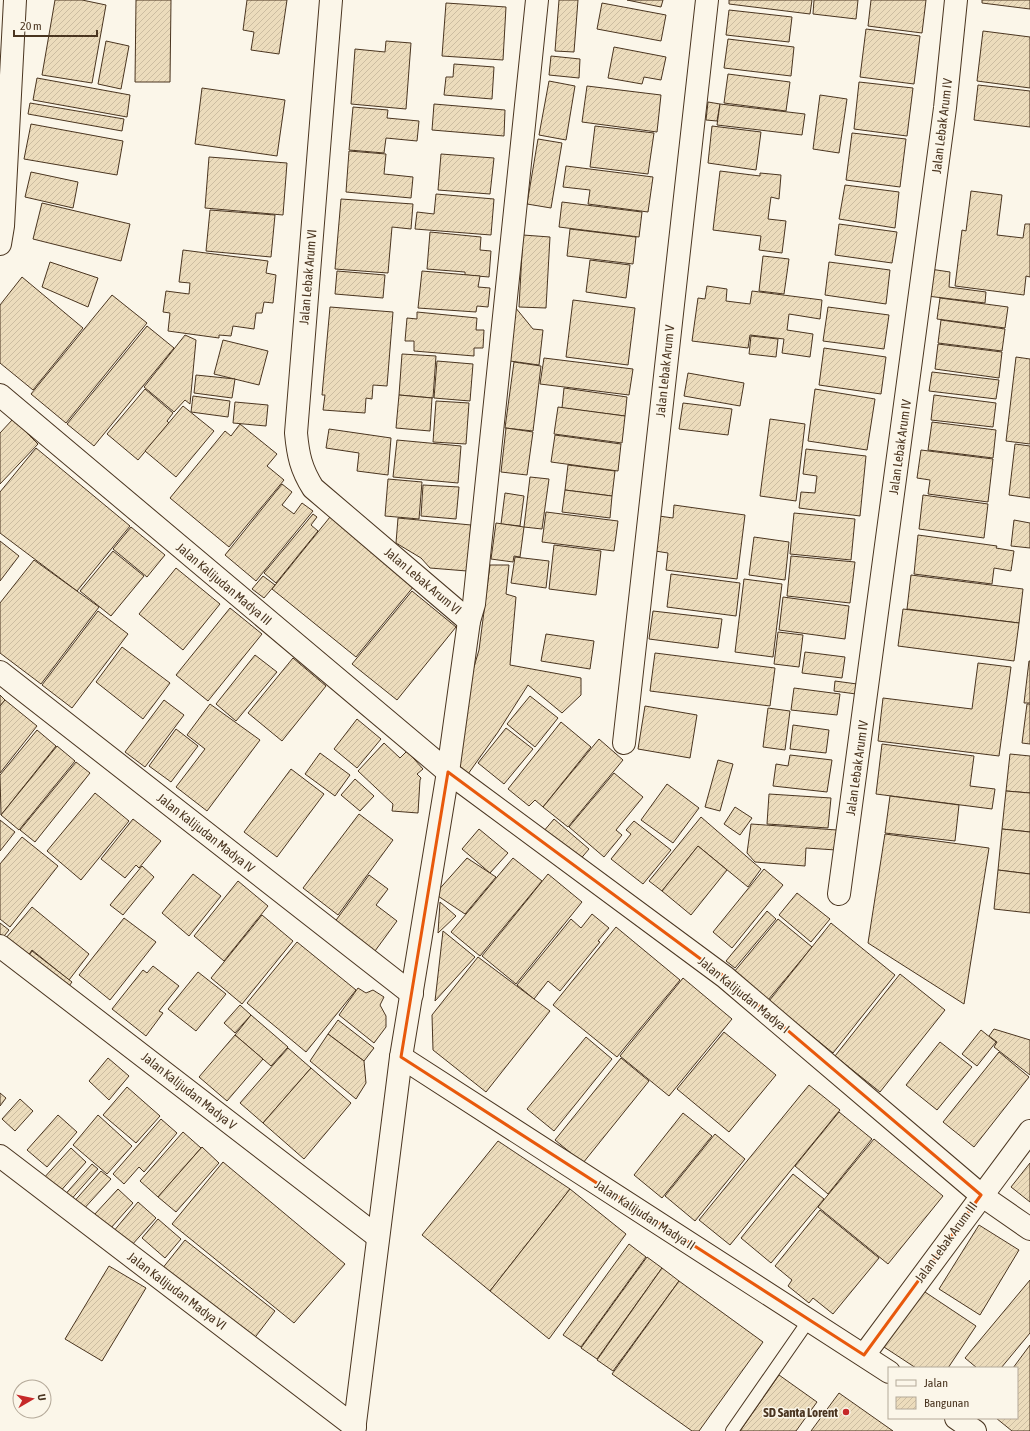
<svg xmlns="http://www.w3.org/2000/svg" width="1030" height="1431" viewBox="0 0 1030 1431" font-family="'Asap Condensed',sans-serif">
<defs>
<pattern id="building-hatch" width="6" height="6" patternUnits="userSpaceOnUse"><rect width="6" height="6" fill="#ecdcbc"/><path d="M-1 1l2-2M0 6l6-6M5 7l2-2" fill="none" stroke="#ccbda1"/></pattern>
</defs>
<rect width="100%" height="100%" fill="#fbf6e9"/>
<g fill="url(#building-hatch)" stroke="#4a3520">
<path d="M55,0H82L106,5L92,83L42,75Z"/>
<path d="M136,0H171L170,82H135Z"/>
<path d="M247,0H287L279,54L251,50L254,32L243,30Z"/>
<path d="M559,0H578L574,52L555,51Z"/>
<path d="M627,0H663L661,7Z"/>
<path d="M729,0H812L810,14L729,4Z"/>
<path d="M814,0H858L856,19L813,14Z"/>
<path d="M871,0H926L922,33L868,26Z"/>
<path d="M982,0H1030V9L982,3Z"/>
<path d="M446,3L506,7L503,60L442,56Z"/>
<path d="M602,3L666,15L661,41L597,29Z"/>
<path d="M729,10L792,17L789,42L726,35Z"/>
<path d="M866,29L920,36L914,84L860,77Z"/>
<path d="M983,31L1030,37V88L977,81Z"/>
<path d="M728,39L794,47L791,76L724,68Z"/>
<path d="M106,41L129,46L121,89L98,84Z"/>
<path d="M386,41L411,43L406,109L351,104L355,49L385,52Z"/>
<path d="M614,47L666,57L661,80L644,77L642,84L608,78Z"/>
<path d="M551,56L580,59L579,78L549,75Z"/>
<path d="M454,64L494,67L492,99L444,95L446,77H453Z"/>
<path d="M728,74L790,82L786,111L724,103Z"/>
<path d="M37,78L130,95L127,117L33,100Z"/>
<path d="M549,81L575,86L566,140L539,135Z"/>
<path d="M859,82L913,88L907,136L854,129Z"/>
<path d="M978,85L1030,91V127L974,120Z"/>
<path d="M587,86L661,95L657,132L582,122Z"/>
<path d="M202,88L285,100L277,156L195,144Z"/>
<path d="M820,95L847,99L839,153L813,149Z"/>
<path d="M708,102L720,104L717,121L706,120Z"/>
<path d="M30,103L124,119L122,131L28,114Z"/>
<path d="M434,104L505,110L504,136L432,130Z"/>
<path d="M720,104L805,114L802,135L717,125Z"/>
<path d="M353,107L388,110L387,118L419,121L417,141L386,138L384,153L349,150Z"/>
<path d="M31,124L123,141L117,175L24,159Z"/>
<path d="M595,126L654,133L648,174L590,167Z"/>
<path d="M712,126L761,132L756,170L708,163Z"/>
<path d="M852,133L906,139L900,187L846,180Z"/>
<path d="M538,139L562,143L551,208L527,204Z"/>
<path d="M349,151L386,154L384,174L413,177L411,198L346,192Z"/>
<path d="M441,154L494,158L490,194L438,190Z"/>
<path d="M209,157L287,163L283,215L205,208Z"/>
<path d="M566,166L653,177L648,212L588,204L590,190L563,187Z"/>
<path d="M720,171L760,176V173L781,175L779,199L771,197L768,219L786,221L782,253L759,250L761,236L713,230Z"/>
<path d="M31,172L78,182L73,208L25,197Z"/>
<path d="M845,185L899,192L895,228L839,219Z"/>
<path d="M971,191L1002,195L997,235L1023,238L1025,224H1030V277L1026,276L1024,295L955,286L962,230L966,231Z"/>
<path d="M436,194L494,199L491,235L415,229L417,212L434,214Z"/>
<path d="M341,199L413,204L411,229L392,227L388,273L335,269Z"/>
<path d="M562,202L642,212L639,237L559,227Z"/>
<path d="M42,203L130,224L121,261L33,239Z"/>
<path d="M210,210L275,215L271,257L206,251Z"/>
<path d="M839,224L897,232L892,263L835,255Z"/>
<path d="M570,229L636,237L633,264L567,256Z"/>
<path d="M430,232L481,237L480,250L491,251L489,277L465,275V272L427,269Z"/>
<path d="M523,235L550,237L546,308L519,307Z"/>
<path d="M183,250L268,261L266,273L276,275L273,303L264,302L262,313H256L254,329L233,326L231,336L219,335V338L168,331L170,313L163,312L166,291L189,294L190,283L179,282Z"/>
<path d="M763,256L789,259L784,294L759,291Z"/>
<path d="M590,260L630,265L626,298L586,292Z"/>
<path d="M50,262L98,278L88,307L42,287Z"/>
<path d="M829,262L890,270L886,304L825,295Z"/>
<path d="M930,269L950,272L949,287L986,292L985,303L927,296Z"/>
<path d="M337,271L385,275L383,298L335,294Z"/>
<path d="M422,271L480,276L478,287L490,288L488,307L477,306L476,312L418,308Z"/>
<path d="M22,277L83,328L33,390L0,363V305Z"/>
<path d="M707,286L727,289L726,301L750,304L752,291L822,300L820,319L789,314L787,330L813,334L810,357L782,353L784,339L750,335L748,348L692,341L698,298L705,299Z"/>
<path d="M112,295L147,323L66,423L31,394Z"/>
<path d="M940,298L1008,307L1005,328L937,319Z"/>
<path d="M573,300L635,308L628,365L566,357Z"/>
<path d="M330,307L393,312L387,386L373,385L372,399L366,398L365,413L323,410L325,395H322Z"/>
<path d="M515,307L533,329L543,330L539,365L510,361Z"/>
<path d="M828,307L889,315L884,349L823,341Z"/>
<path d="M417,312L477,318L476,330H484L483,348H474V356L414,351V341H405L407,318L417,319Z"/>
<path d="M941,320L1005,329L1002,351L938,343Z"/>
<path d="M147,326L174,348L94,446L67,424Z"/>
<path d="M185,335L196,340L190,404L185,400L174,412L144,387Z"/>
<path d="M751,336L778,339L776,357L749,354Z"/>
<path d="M223,340L268,351L259,385L214,374Z"/>
<path d="M938,344L1002,352L999,378L935,369Z"/>
<path d="M824,348L886,357L881,394L819,385Z"/>
<path d="M402,354L436,356L433,398L399,395Z"/>
<path d="M1016,357L1030,359V444L1006,441Z"/>
<path d="M544,358L633,369L629,395L540,384Z"/>
<path d="M437,361L473,364L470,401L434,398Z"/>
<path d="M514,362L541,366L533,431L505,428Z"/>
<path d="M932,372L999,380L996,399L929,391Z"/>
<path d="M688,373L744,383L740,406L684,396Z"/>
<path d="M196,375L235,379L232,398L194,393Z"/>
<path d="M564,388L627,397L625,416L562,408Z"/>
<path d="M145,389L173,413L167,421L169,423L138,460L107,434Z"/>
<path d="M815,389L875,399L867,450L808,441Z"/>
<path d="M399,395L432,398L430,431L396,428Z"/>
<path d="M934,395L996,403L993,427L931,420Z"/>
<path d="M193,396L230,401L228,417L191,412Z"/>
<path d="M436,401L469,403L466,444L433,442Z"/>
<path d="M235,402L268,405L266,426L233,423Z"/>
<path d="M683,403L732,409L728,435L679,429Z"/>
<path d="M183,406L214,431L176,477L145,451Z"/>
<path d="M558,407L625,416L622,443L554,434Z"/>
<path d="M13,419L38,444L0,484V433Z"/>
<path d="M770,419L805,424L796,501L760,496Z"/>
<path d="M932,422L996,430L993,458L928,450Z"/>
<path d="M240,424L277,454L267,466L284,480L229,547L170,498L225,431L231,436Z"/>
<path d="M506,428L533,432L527,475L501,472Z"/>
<path d="M329,429L391,438L388,475L357,471L359,453L326,448Z"/>
<path d="M555,435L621,444L618,471L551,462Z"/>
<path d="M397,440L461,446L458,483L393,477Z"/>
<path d="M1015,444L1030,446V498L1009,495Z"/>
<path d="M36,448L130,526L77,591L0,533V492Z"/>
<path d="M806,449L866,456L860,516L799,508L801,492L815,493L817,476L803,474Z"/>
<path d="M921,450L993,459L988,502L928,494L930,480L917,478Z"/>
<path d="M568,465L615,471L612,496L565,490Z"/>
<path d="M530,477L549,479L542,529L524,527Z"/>
<path d="M388,479L422,482L419,519L385,516Z"/>
<path d="M282,484L292,492L282,505L294,514L302,503L313,511L256,581L225,555Z"/>
<path d="M423,485L459,487L456,519L421,516Z"/>
<path d="M565,490L612,496L610,518L562,512Z"/>
<path d="M505,493L524,496L520,526L501,524Z"/>
<path d="M923,495L988,504L984,538L919,529Z"/>
<path d="M674,505L745,515L737,579L666,570L668,553L655,551L659,516L673,518Z"/>
<path d="M546,512L618,521L614,551L542,542Z"/>
<path d="M794,513L855,519L851,560L790,554Z"/>
<path d="M313,514L317,517L311,525L318,531L276,583L264,573Z"/>
<path d="M330,517L414,586L356,657L272,589Z"/>
<path d="M398,518L471,525L467,571L430,568L421,558L396,543Z"/>
<path d="M1014,520L1030,523V548L1011,546Z"/>
<path d="M496,523L524,527L520,557L514,556L513,562L491,559Z"/>
<path d="M131,527L165,555L147,577L113,549Z"/>
<path d="M918,535L997,546L996,548L1014,551L1011,571L994,568L992,584L914,574Z"/>
<path d="M754,537L789,542L785,580L749,575Z"/>
<path d="M0,541L19,556L0,581Z"/>
<path d="M554,545L601,551L596,595L549,589Z"/>
<path d="M113,551L144,576L111,616L80,591Z"/>
<path d="M791,556L855,562L850,603L787,596Z"/>
<path d="M515,557L549,561L546,588L511,583Z"/>
<path d="M34,560L99,607L41,684L0,653V603Z"/>
<path d="M490,565H509L506,594L516,597L510,665L581,678V695L562,713L528,685L498,732L468,774L451,758L463,704L479,650Z"/>
<path d="M176,568L220,604L183,650L139,614Z"/>
<path d="M671,574L740,583L736,616L667,607Z"/>
<path d="M911,575L1023,589L1019,623L907,609Z"/>
<path d="M263,576L275,585L264,598L252,589Z"/>
<path d="M744,579L782,584L773,657L735,652Z"/>
<path d="M412,591L456,627L397,700L352,664Z"/>
<path d="M783,597L849,606L845,639L779,630Z"/>
<path d="M230,608L262,634L208,701L176,675Z"/>
<path d="M903,609L1019,623L1014,661L898,646Z"/>
<path d="M98,611L128,634L72,708L42,685Z"/>
<path d="M653,611L722,619L718,648L649,639Z"/>
<path d="M778,632L803,635L799,667L774,664Z"/>
<path d="M546,634L594,641L590,669L541,661Z"/>
<path d="M122,647L170,683L143,719L96,682Z"/>
<path d="M805,652L845,657L842,678L802,673Z"/>
<path d="M655,653L775,668L770,706L650,691Z"/>
<path d="M255,655L277,672L236,721L216,704Z"/>
<path d="M293,658L326,686L282,741L248,713Z"/>
<path d="M1029,661H1030V703H1024Z"/>
<path d="M978,663L1011,667L999,756L878,741L883,698L972,709Z"/>
<path d="M835,681L857,684L856,694L834,691Z"/>
<path d="M794,688L840,694L837,715L791,710Z"/>
<path d="M0,695L5,700L0,706Z"/>
<path d="M530,696L558,718L535,747L507,724Z"/>
<path d="M5,700L37,726L0,773V706Z"/>
<path d="M164,700L184,715L145,767L125,752Z"/>
<path d="M210,704L260,740L207,811L176,787L205,749L187,735Z"/>
<path d="M1027,704H1030V744L1022,743Z"/>
<path d="M645,706L697,715L690,758L638,749Z"/>
<path d="M768,708L790,711L785,750L763,747Z"/>
<path d="M357,719L381,739L357,768L334,749Z"/>
<path d="M561,722L591,747L543,807L535,800L529,806L508,789Z"/>
<path d="M793,725L829,730L826,753L790,749Z"/>
<path d="M506,728L533,749L504,784L478,763Z"/>
<path d="M176,729L198,746L171,782L149,766Z"/>
<path d="M37,730L56,746L1,815L0,775Z"/>
<path d="M599,739L623,760L568,827L543,807Z"/>
<path d="M384,743L400,758L407,751L423,769L417,774L421,778L420,780L418,813L392,811L393,804L358,771Z"/>
<path d="M882,744L974,756L970,786L995,789L992,809L876,794Z"/>
<path d="M57,746L75,761L19,830L1,815Z"/>
<path d="M320,753L350,775L335,796L305,774Z"/>
<path d="M1010,754L1030,756V793L1006,791Z"/>
<path d="M790,755L832,760L827,792L773,786L776,764L788,766Z"/>
<path d="M718,760L733,764L720,811L705,807Z"/>
<path d="M76,762L90,773L35,842L20,830Z"/>
<path d="M291,769L324,794L277,857L244,832Z"/>
<path d="M614,773L643,797L616,830L622,835L604,857L569,827Z"/>
<path d="M355,779L374,796L360,811L341,795Z"/>
<path d="M667,784L699,808L673,843L641,820Z"/>
<path d="M1006,791L1030,793V832L1002,829Z"/>
<path d="M95,793L129,821L81,880L47,851Z"/>
<path d="M769,794L831,798L828,828L767,824Z"/>
<path d="M890,796L959,805L955,841L885,833Z"/>
<path d="M735,807L752,818L740,835L724,824Z"/>
<path d="M359,814L393,840L338,915L303,888Z"/>
<path d="M701,817L761,869L748,887L698,846L662,891L649,881Z"/>
<path d="M133,819L161,841L139,868L136,865L125,878L101,859Z"/>
<path d="M554,819L589,849L578,862L543,832Z"/>
<path d="M0,820L15,832L0,851Z"/>
<path d="M634,821L671,850L643,884L611,859L631,834L626,830Z"/>
<path d="M751,824L837,830L836,850L806,848L805,866L755,862L747,853Z"/>
<path d="M479,829L508,853L490,873L462,849Z"/>
<path d="M1002,829L1030,832V874L998,870Z"/>
<path d="M885,834L989,848L964,1004L868,943Z"/>
<path d="M22,837L58,866L10,927L0,919V864Z"/>
<path d="M698,846L727,870L691,915L662,891Z"/>
<path d="M467,858L496,877L465,914L435,894Z"/>
<path d="M513,858L542,881L480,956L451,932Z"/>
<path d="M142,866L154,877L123,915L110,905Z"/>
<path d="M764,869L783,885L732,948L713,932Z"/>
<path d="M998,870L1030,874V913L994,909Z"/>
<path d="M193,874L221,896L189,936L162,913Z"/>
<path d="M548,874L582,902L516,984L482,956Z"/>
<path d="M369,875L388,889L376,905L397,921L375,951L334,923Z"/>
<path d="M238,881L268,906L224,961L194,936Z"/>
<path d="M797,893L830,919L811,942L779,915Z"/>
<path d="M440,902L456,916L438,933Z"/>
<path d="M32,907L89,954L69,980L32,950L28,956L6,938Z"/>
<path d="M767,911L776,919L735,968L726,961Z"/>
<path d="M592,914L609,928L598,941L600,942L560,991L548,981L534,999L517,985L571,919L581,928Z"/>
<path d="M262,915L293,941L242,1004L211,978Z"/>
<path d="M124,918L156,942L110,1000L79,975Z"/>
<path d="M778,919L812,947L768,1000L734,972Z"/>
<path d="M0,923L9,930L0,941Z"/>
<path d="M831,923L895,975L833,1053L769,1001Z"/>
<path d="M616,927L680,980L617,1057L553,1005Z"/>
<path d="M443,931L475,957L435,1001Z"/>
<path d="M297,942L356,990L306,1052L247,1003Z"/>
<path d="M32,951L72,982L63,994L24,962Z"/>
<path d="M478,957L550,1011L486,1092L433,1050L432,1015Z"/>
<path d="M153,966L179,986L159,1011L163,1013L146,1036L112,1009L143,970L147,973Z"/>
<path d="M198,972L226,994L196,1031L168,1009Z"/>
<path d="M900,974L945,1010L880,1092L835,1056Z"/>
<path d="M683,978L732,1019L669,1096L620,1056Z"/>
<path d="M358,988L366,993L373,990L384,997L380,1005L386,1016V1027L374,1043L339,1015Z"/>
<path d="M240,1005L251,1015L235,1033L224,1023Z"/>
<path d="M251,1015L288,1047L271,1066L235,1035Z"/>
<path d="M338,1020L374,1048L364,1061L328,1034Z"/>
<path d="M994,1029L1030,1040V1075L994,1047L997,1042L989,1036Z"/>
<path d="M981,1030L996,1042L977,1066L962,1054Z"/>
<path d="M724,1032L776,1075L729,1132L677,1089Z"/>
<path d="M328,1034L364,1061L366,1083L356,1099L310,1061Z"/>
<path d="M235,1035L263,1059L227,1101L199,1077Z"/>
<path d="M586,1037L612,1059L554,1131L527,1109Z"/>
<path d="M940,1042L972,1067L937,1110L906,1085Z"/>
<path d="M288,1048L311,1068L263,1123L240,1103Z"/>
<path d="M999,1052L1029,1077L974,1147L943,1122Z"/>
<path d="M108,1058L129,1076L109,1100L89,1081Z"/>
<path d="M621,1058L649,1081L583,1163L555,1140Z"/>
<path d="M311,1068L351,1103L304,1159L263,1123Z"/>
<path d="M809,1085L840,1110L730,1245L699,1220Z"/>
<path d="M127,1087L160,1116L136,1143L103,1115Z"/>
<path d="M0,1093L6,1098L0,1106Z"/>
<path d="M20,1099L33,1111L15,1131L2,1119Z"/>
<path d="M839,1112L872,1139L828,1194L795,1166Z"/>
<path d="M683,1113L712,1136L662,1198L634,1175Z"/>
<path d="M58,1115L77,1132L47,1167L27,1150Z"/>
<path d="M98,1115L132,1146L107,1174L73,1145Z"/>
<path d="M161,1119L177,1133L144,1172L139,1167L124,1184L113,1174Z"/>
<path d="M183,1132L201,1148L158,1197L140,1181Z"/>
<path d="M715,1134L745,1159L695,1221L665,1196Z"/>
<path d="M874,1139L943,1196L888,1264L818,1207Z"/>
<path d="M498,1141L570,1189L490,1291L422,1235Z"/>
<path d="M202,1147L219,1163L176,1212L158,1197Z"/>
<path d="M71,1148L86,1162L58,1194L42,1180Z"/>
<path d="M223,1162L345,1264L294,1323L172,1224Z"/>
<path d="M1030,1163V1202L1011,1187Z"/>
<path d="M92,1164L98,1169L68,1203L62,1198Z"/>
<path d="M101,1171L111,1179L81,1212L72,1204Z"/>
<path d="M793,1174L824,1199L771,1263L741,1238Z"/>
<path d="M118,1189L133,1203L110,1229L94,1215Z"/>
<path d="M570,1189L626,1234L549,1339L490,1291Z"/>
<path d="M138,1202L156,1218L131,1246L113,1232Z"/>
<path d="M820,1210L879,1258L833,1314L813,1298L809,1303L788,1286L792,1280L775,1266Z"/>
<path d="M158,1219L181,1239L165,1258L142,1238Z"/>
<path d="M979,1225L1019,1250L980,1315L939,1289Z"/>
<path d="M185,1240L275,1311L253,1340L162,1269Z"/>
<path d="M629,1244L646,1257L581,1347L563,1335Z"/>
<path d="M647,1257L662,1268L597,1359L581,1348Z"/>
<path d="M109,1266L146,1288L102,1361L65,1339Z"/>
<path d="M662,1268L679,1281L613,1371L597,1360Z"/>
<path d="M1030,1280V1333L1001,1368H977L965,1358Z"/>
<path d="M679,1281L763,1342L699,1431H692L612,1374Z"/>
<path d="M922,1290L976,1326L948,1368H916L884,1347Z"/>
<path d="M1030,1345V1431H1012L996,1418H1017V1368H1013Z"/>
<path d="M779,1375L817,1402L796,1431H740Z"/>
<path d="M839,1393L893,1431H811Z"/>
</g>
<g fill="none" stroke-linecap="round" stroke-linejoin="round">
<defs>
<path id="lane" d="M732,1431L809,1320"/>
<g id="street">
<path d="M331,0L296,433C298,455 301,469 313,488L469,621"/>
<path d="M0,244L3,226L15,0"/>
<path d="M0,395L448,772L725,977L981,1195L1030,1229"/>
<path d="M0,672L412,994"/>
<path d="M624,743L707,0"/>
<path d="M839,894L945,108L956,0"/>
<path d="M0,946L378,1237"/>
<path d="M401,1057L889,1372"/>
<path d="M0,1156L355,1427"/>
<path d="M864,1355L1030,1131"/>
<path d="M956,1418L975,1431"/>
<path d="M354,1431L401,1057L448,772L469,621L474,604L537,0"/>
</g>
</defs>
<use href="#lane" stroke="#4a3520" stroke-width="14"/>
<use href="#street" stroke="#4a3520" stroke-width="24"/>
<use href="#lane" stroke="#fbf6e9" stroke-width="12"/>
<use href="#street" stroke="#fbf6e9" stroke-width="22"/>
</g>
<path fill="none" stroke="#e8590c" stroke-width="3" stroke-linejoin="round" d="M448,772L725,977L981,1195L864,1355L401,1057Z"/>
<circle fill="#c62828" stroke="#fbf6e9" stroke-width="1.5" cx="846" cy="1412" r="4"/>
<g text-anchor="middle" dominant-baseline="central" stroke-width="3" stroke-linejoin="round" paint-order="stroke">
<g font-size="13" fill="#4a3520" stroke="#fbf6e9">
<text transform="translate(942 126) rotate(-83)">Jalan Lebak Arum IV</text>
<text transform="translate(308 277) rotate(-85)">Jalan Lebak Arum VI</text>
<text transform="translate(665 371) rotate(-84)">Jalan Lebak Arum V</text>
<text transform="translate(900 447) rotate(-82)">Jalan Lebak Arum IV</text>
<text transform="translate(423 581) rotate(40)">Jalan Lebak Arum VI</text>
<text transform="translate(224 584) rotate(40)">Jalan Kalijudan Madya III</text>
<text transform="translate(857 768) rotate(-82)">Jalan Lebak Arum IV</text>
<text transform="translate(206 833) rotate(38)">Jalan Kalijudan Madya IV</text>
<text transform="translate(744 995) rotate(39)">Jalan Kalijudan Madya I</text>
<text transform="translate(189 1091) rotate(38)">Jalan Kalijudan Madya V</text>
<text transform="translate(645 1215) rotate(33)">Jalan Kalijudan Madya II</text>
<text transform="translate(946 1242) rotate(-54)">Jalan Lebak Arum III</text>
<text transform="translate(177 1291) rotate(37)">Jalan Kalijudan Madya VI</text>
</g>
<g font-size="13" font-weight="bold" fill="#4a3520" stroke="#fbf6e9" text-anchor="end">
<text x="838" y="1412">SD Santa Lorent</text>
</g>
</g>
<rect x="888" y="1367" width="130" height="52" fill="#fbf6e9" stroke="#b4a999"/>
<rect x="896" y="1380" width="20" height="6" fill="#fbf6e9" stroke="#b4a999"/>
<text x="924" y="1387" font-size="12" fill="#4a3520">Jalan</text>
<rect x="896" y="1397" width="20" height="12" fill="url(#building-hatch)" stroke="#b4a999"/>
<text x="924" y="1407" font-size="12" fill="#4a3520">Bangunan</text>
<g transform="translate(32 1399) rotate(81)"><circle r="19" fill="#fbf6e9" stroke="#b4a999"/>
<path d="M0-3L7 15L0 10L-7 15Z" fill="#c62828"/>
<text y="-6" font-size="11" font-weight="bold" text-anchor="middle" fill="#4a3520">U</text>
</g>
<path d="M14 30v6h83v-6" fill="none" stroke="#4a3520" stroke-width="2"/>
<text x="20" y="30" font-size="12" fill="#4a3520" stroke="#fbf6e9" stroke-width="3" paint-order="stroke">20 m</text>
</svg>
